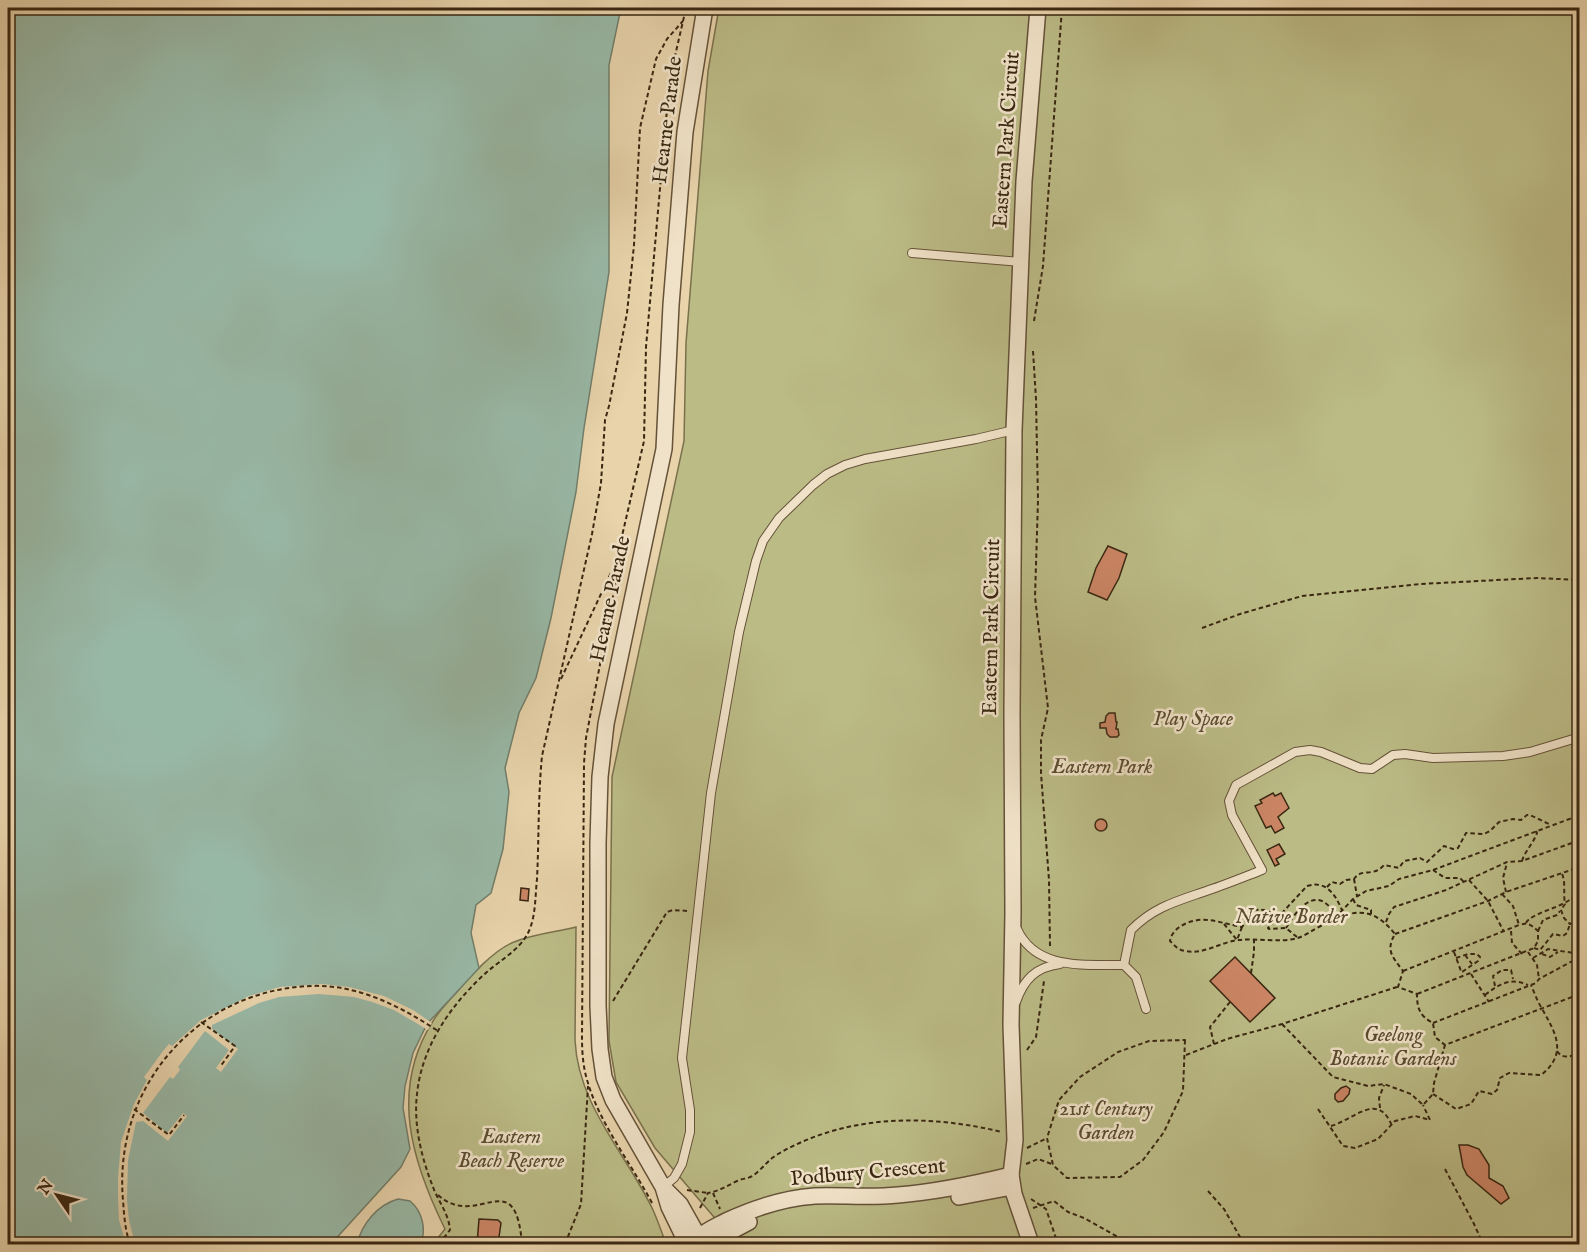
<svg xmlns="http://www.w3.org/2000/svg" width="1587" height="1252" viewBox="0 0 1587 1252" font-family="'IM FELL English',serif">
<rect width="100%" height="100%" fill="#e8d3ab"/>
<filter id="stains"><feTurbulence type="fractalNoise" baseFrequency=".00333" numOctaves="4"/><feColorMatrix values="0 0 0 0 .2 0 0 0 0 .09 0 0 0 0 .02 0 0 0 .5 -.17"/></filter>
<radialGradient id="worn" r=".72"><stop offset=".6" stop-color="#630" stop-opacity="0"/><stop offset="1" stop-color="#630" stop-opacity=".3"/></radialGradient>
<g fill="#bbbb86" stroke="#7a714c" stroke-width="1.5">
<path d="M719,8H1579V1244H737L655,1148L616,1082L609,1041L612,777L684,441L686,343L708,71Z"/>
<path d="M576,927L575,1040C578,1106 626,1153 653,1210C658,1221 662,1233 666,1244H433L445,1229C412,1162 389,1090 433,1021C439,1011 448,1002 456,993C469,977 495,949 514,942C533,934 556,932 576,927Z"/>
</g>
<g fill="#98b8a6" stroke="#727e6a" stroke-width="1.5">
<path d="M8,8H621L609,65V272L584,428L576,492L551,618L536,678L519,713L505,768L509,792L503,849L491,893L476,905L471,933L479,968L427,1024L413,1053L405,1086L403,1108L410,1149L401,1167L331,1244H8Z"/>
<path d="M398,1199L410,1201C423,1212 426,1229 421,1244H357C362,1224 377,1205 398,1199Z"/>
</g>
<path fill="#e8d3ab" d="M322,984L349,987L384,996L413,1010L432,1023L428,1030L394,1010L372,1002L354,997L319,994L279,997L259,1003L212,1025V1029L238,1049L221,1072L216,1068L229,1050L205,1031L178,1067L180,1070L173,1079L170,1077L143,1113L167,1133L183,1113L187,1116L168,1141L143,1121L136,1122L128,1160L127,1200L129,1220L135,1244H126L119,1220L118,1199V1178L121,1142L134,1104L147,1080L144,1077L163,1051L169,1044L172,1046L201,1020L249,996L280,987Z"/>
<g fill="#cb8565" stroke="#392711" stroke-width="1.5">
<path d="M1108,546L1127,554L1119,578L1107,600L1088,592L1096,568Z"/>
<path d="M1109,713H1115L1116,722H1117L1116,729H1118L1119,735L1117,737H1110L1107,734L1106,728H1100V723L1105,722L1106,716Z"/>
<path d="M1273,793L1275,796L1281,793L1289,808L1278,817L1284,828L1275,833L1271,826L1266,828L1255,806L1262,803L1260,800Z"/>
<circle cx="1101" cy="825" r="6"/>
<path d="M1279,844L1285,854L1276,859L1279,864L1275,866L1267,850Z"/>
<path d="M521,888L529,889L528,901L520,900Z"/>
<path d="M1235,957L1275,998L1250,1022L1210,981Z"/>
<path d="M1346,1086L1350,1089L1349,1094L1343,1101L1338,1102L1335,1099V1094L1341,1088Z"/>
<path d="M1459,1145H1468L1479,1149L1489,1165V1178L1503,1186L1509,1198L1501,1204L1467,1175L1463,1167Z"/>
<path d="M479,1219L498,1220L501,1223L498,1244H477Z"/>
</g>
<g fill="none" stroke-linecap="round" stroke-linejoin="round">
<defs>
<g id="lane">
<path d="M912,253L1020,262"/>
<path d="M1017,929C1036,971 1085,964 1124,965L1136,977L1146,1009"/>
<path d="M1124,965L1131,930C1155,906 1178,901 1209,890C1227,884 1244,877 1262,870L1232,815L1229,801L1236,785L1295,752L1310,750L1321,752L1360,768L1372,769L1393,755L1405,754L1433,758L1503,756L1530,752L1580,737"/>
<path d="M1016,1002C1024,979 1036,967 1060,964"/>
<path d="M663,1187L674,1178L682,1164L690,1132V1110L682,1058L711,793L739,632L756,561L763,541L779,518L813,485L827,474L845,465L865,459L976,439L1014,430"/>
</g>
<g id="street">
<path d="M665,1189L680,1204L702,1243"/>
<path d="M959,1197L1012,1187"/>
<path d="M687,1244L669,1207L663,1187L613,1100L604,1077L600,1049L598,1006V843L600,777L606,724L664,449L671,305L685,132L705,8"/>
<path d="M693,1244C702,1232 713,1228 726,1221C754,1208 784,1198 815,1196C842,1195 870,1198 898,1195C936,1192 974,1184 1011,1175"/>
<path d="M711,1244L719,1238L749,1222"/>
<path d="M1031,1244L1014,1194L1011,1175L1015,1140L1011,1025L1013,913L1012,713L1014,430L1024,181L1038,8"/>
</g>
</defs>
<use href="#lane" stroke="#655238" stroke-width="10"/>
<use href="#street" stroke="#655238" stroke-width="18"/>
<g stroke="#392711" stroke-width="2" stroke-dasharray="4.5 3" stroke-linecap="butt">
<path d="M1034,321L1043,266L1062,8"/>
<path d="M1033,351L1036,399L1038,500L1035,597L1048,708L1041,740V773L1049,880L1050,946"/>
<path d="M1202,628L1240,614L1302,596L1420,584L1537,578L1580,580"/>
<path d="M561,679L616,562"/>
<path d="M1522,861C1525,851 1533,844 1537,833L1536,831"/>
<path d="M1433,870L1445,878H1460L1464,882"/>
<path d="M1562,874C1566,882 1563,894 1565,904L1561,910L1564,918L1570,924L1580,921"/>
<path d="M1354,879L1357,896"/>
<path d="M1469,880L1488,901L1504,932"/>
<path d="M1327,887L1332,882L1340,884L1346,880L1354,879C1362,867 1373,878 1384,865L1399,868L1404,861L1420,858L1427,862L1444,846L1453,849L1458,848L1466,833L1484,834L1490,831L1499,822L1513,819L1521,820L1527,815H1530L1551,825"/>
<path d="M1506,892L1503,878L1507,863"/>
<path d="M1502,894L1513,906L1519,925"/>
<path d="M1353,899L1356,905L1371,910V914"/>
<path d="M1335,918L1353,899L1366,891L1389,886L1399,879L1433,870L1572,818L1580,823"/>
<path d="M1278,919C1270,911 1265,909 1254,910L1242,927C1230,925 1219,921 1208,920C1194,918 1172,926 1170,941C1175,946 1178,950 1185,951C1204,955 1220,942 1239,940C1256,938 1282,943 1298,938C1304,936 1310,932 1315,929C1347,912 1369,901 1395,934C1385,951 1393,957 1403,971L1398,987L1417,994C1417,1009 1420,1016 1433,1023L1435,1037L1445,1045L1580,994"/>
<path d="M1386,922L1389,914L1394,907L1446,890L1507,862L1522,861L1580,840"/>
<path d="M1526,923C1531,913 1561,908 1572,898L1580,902"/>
<path d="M1224,924L1237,940L1242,927"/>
<path d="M1286,928C1299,906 1318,884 1336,916"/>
<path d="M1511,931L1512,943L1522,954"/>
<path d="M1538,931L1543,920L1557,915L1560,911"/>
<path d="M1395,934L1488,901L1506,892L1580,867"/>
<path d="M1297,937L1286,928L1269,929L1268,928L1307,886C1326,880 1335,894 1342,910"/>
<path d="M1534,948L1540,950L1553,934L1563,936L1567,933L1570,924"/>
<path d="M1454,952L1461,971"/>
<path d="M1528,952L1537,965L1539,979"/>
<path d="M1542,954L1550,957L1558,952"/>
<path d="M1465,955L1472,964"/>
<path d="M1456,958L1468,954H1477L1480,957L1478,961L1462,972"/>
<path d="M1533,958L1548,949L1580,954"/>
<path d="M1403,971L1519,925C1528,922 1531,925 1538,931V941L1534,948L1417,994"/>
<path d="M1251,973L1254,952V940"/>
<path d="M1471,974L1489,1002"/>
<path d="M1495,986L1493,976L1502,970H1511L1513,979"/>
<path d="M1485,995C1499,984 1511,977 1528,985"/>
<path d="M613,1001L667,912L673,910L689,911"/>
<path d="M201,1022L235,1046L220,1067"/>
<path d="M1433,1023L1536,983L1539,979L1580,957"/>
<path d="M1282,1024L1333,1077L1368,1086L1384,1084L1411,1094L1423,1105L1433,1094L1434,1083L1445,1045"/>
<path d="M1185,1040L1183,1091L1164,1132L1143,1160L1120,1177L1067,1178L1053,1165L1047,1138L1059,1100L1080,1077L1118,1052L1149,1041Z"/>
<path d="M1214,1044L1210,1027L1230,1002"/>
<path d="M1027,1050L1036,1037L1044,981"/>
<path d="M1557,1051C1563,1060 1571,1056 1580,1053"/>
<path d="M1186,1055L1227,1039L1282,1024L1397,987"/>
<path d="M1433,1094L1456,1109L1471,1104L1479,1091L1492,1094L1497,1090L1500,1078L1509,1073L1541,1075C1569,1053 1555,1032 1541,1007C1537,1000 1534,992 1531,985"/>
<path d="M1380,1108L1379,1098L1384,1085"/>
<path d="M134,1109L169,1135L184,1115"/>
<path d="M1318,1109L1343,1146L1355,1148L1378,1139L1395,1121L1415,1116L1430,1120L1423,1105"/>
<path d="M1331,1126C1355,1119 1378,1091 1392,1126"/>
<path d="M1027,1148L1047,1138"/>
<path d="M1026,1164L1038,1159L1052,1164"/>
<path d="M1445,1169L1474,1224L1483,1244"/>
<path d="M687,1190L708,1193"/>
<path d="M1208,1191L1224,1209L1244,1244"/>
<path d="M713,1193L720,1209"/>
<path d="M438,1195C478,1231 515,1161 522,1244"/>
<path d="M1031,1199L1046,1209L1058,1244"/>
<path d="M652,1203C632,1165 600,1124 588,1083C583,1068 582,1052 582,1037L584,763L586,738L617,575L616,562L644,441L646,347L668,98L675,56L686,8"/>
<path d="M700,1208L708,1193C719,1191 727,1186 737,1181C743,1178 749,1179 754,1175C763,1168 769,1159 778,1154C847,1114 927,1114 1002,1132"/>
<path d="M1033,1208L1054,1201L1068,1212L1084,1218L1118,1237L1142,1244"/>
<path d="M130,1244C125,1230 124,1215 123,1200C113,1087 197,990 311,986C357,984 400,1006 438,1031"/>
<path d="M439,1244L450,1230C449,1216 441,1205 435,1192C423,1163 413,1127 417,1094C422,1045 452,1003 488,971C501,960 520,949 528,933C536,917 535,897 537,879C539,838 538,797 542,756L592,534L601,483L605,420L609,406L627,313L634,245L640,128L656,59L667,39L683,21"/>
<path d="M565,1244L581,1204L588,1086"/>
</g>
<use href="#lane" stroke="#f0e2c8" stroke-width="8"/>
<use href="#street" stroke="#f0e2c8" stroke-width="15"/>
</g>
<g text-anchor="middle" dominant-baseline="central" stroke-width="5" stroke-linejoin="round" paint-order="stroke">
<g font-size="21" fill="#392711" stroke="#f0e2c8">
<text transform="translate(668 120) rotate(-83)">Hearne Parade</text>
<text transform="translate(1007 140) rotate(-86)">Eastern Park Circuit</text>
<text transform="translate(611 599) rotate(-78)">Hearne Parade</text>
<text transform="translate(992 627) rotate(-89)">Eastern Park Circuit</text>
<text transform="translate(868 1173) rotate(-5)">Podbury Crescent</text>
</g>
<g font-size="21" font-style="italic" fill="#5a4c2e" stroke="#f0e2c8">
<text x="1193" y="719">Play Space</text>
<text x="1102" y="767">Eastern Park</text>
<text x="1291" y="917">Native Border</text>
<text x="1393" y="1035">Geelong<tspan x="1393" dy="24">Botanic Gardens</tspan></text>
<text x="1106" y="1109">21st Century<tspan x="1106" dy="24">Garden</tspan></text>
<text x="511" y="1137">Eastern<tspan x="511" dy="24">Beach Reserve</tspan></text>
</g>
</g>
<rect width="1587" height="1252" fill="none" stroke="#e8d3ab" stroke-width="30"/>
<rect x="9" y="9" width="1569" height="1234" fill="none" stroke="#392711" stroke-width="3"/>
<rect x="15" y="15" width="1557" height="1222" fill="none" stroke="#392711" stroke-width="1.5"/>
<g transform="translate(57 1195) rotate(305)" stroke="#f0e2c8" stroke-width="4.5" paint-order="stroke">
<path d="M0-4.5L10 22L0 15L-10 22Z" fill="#392711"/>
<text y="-9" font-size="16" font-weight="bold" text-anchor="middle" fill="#392711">N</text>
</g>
<rect width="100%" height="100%" filter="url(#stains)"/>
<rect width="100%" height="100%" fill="url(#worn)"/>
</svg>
